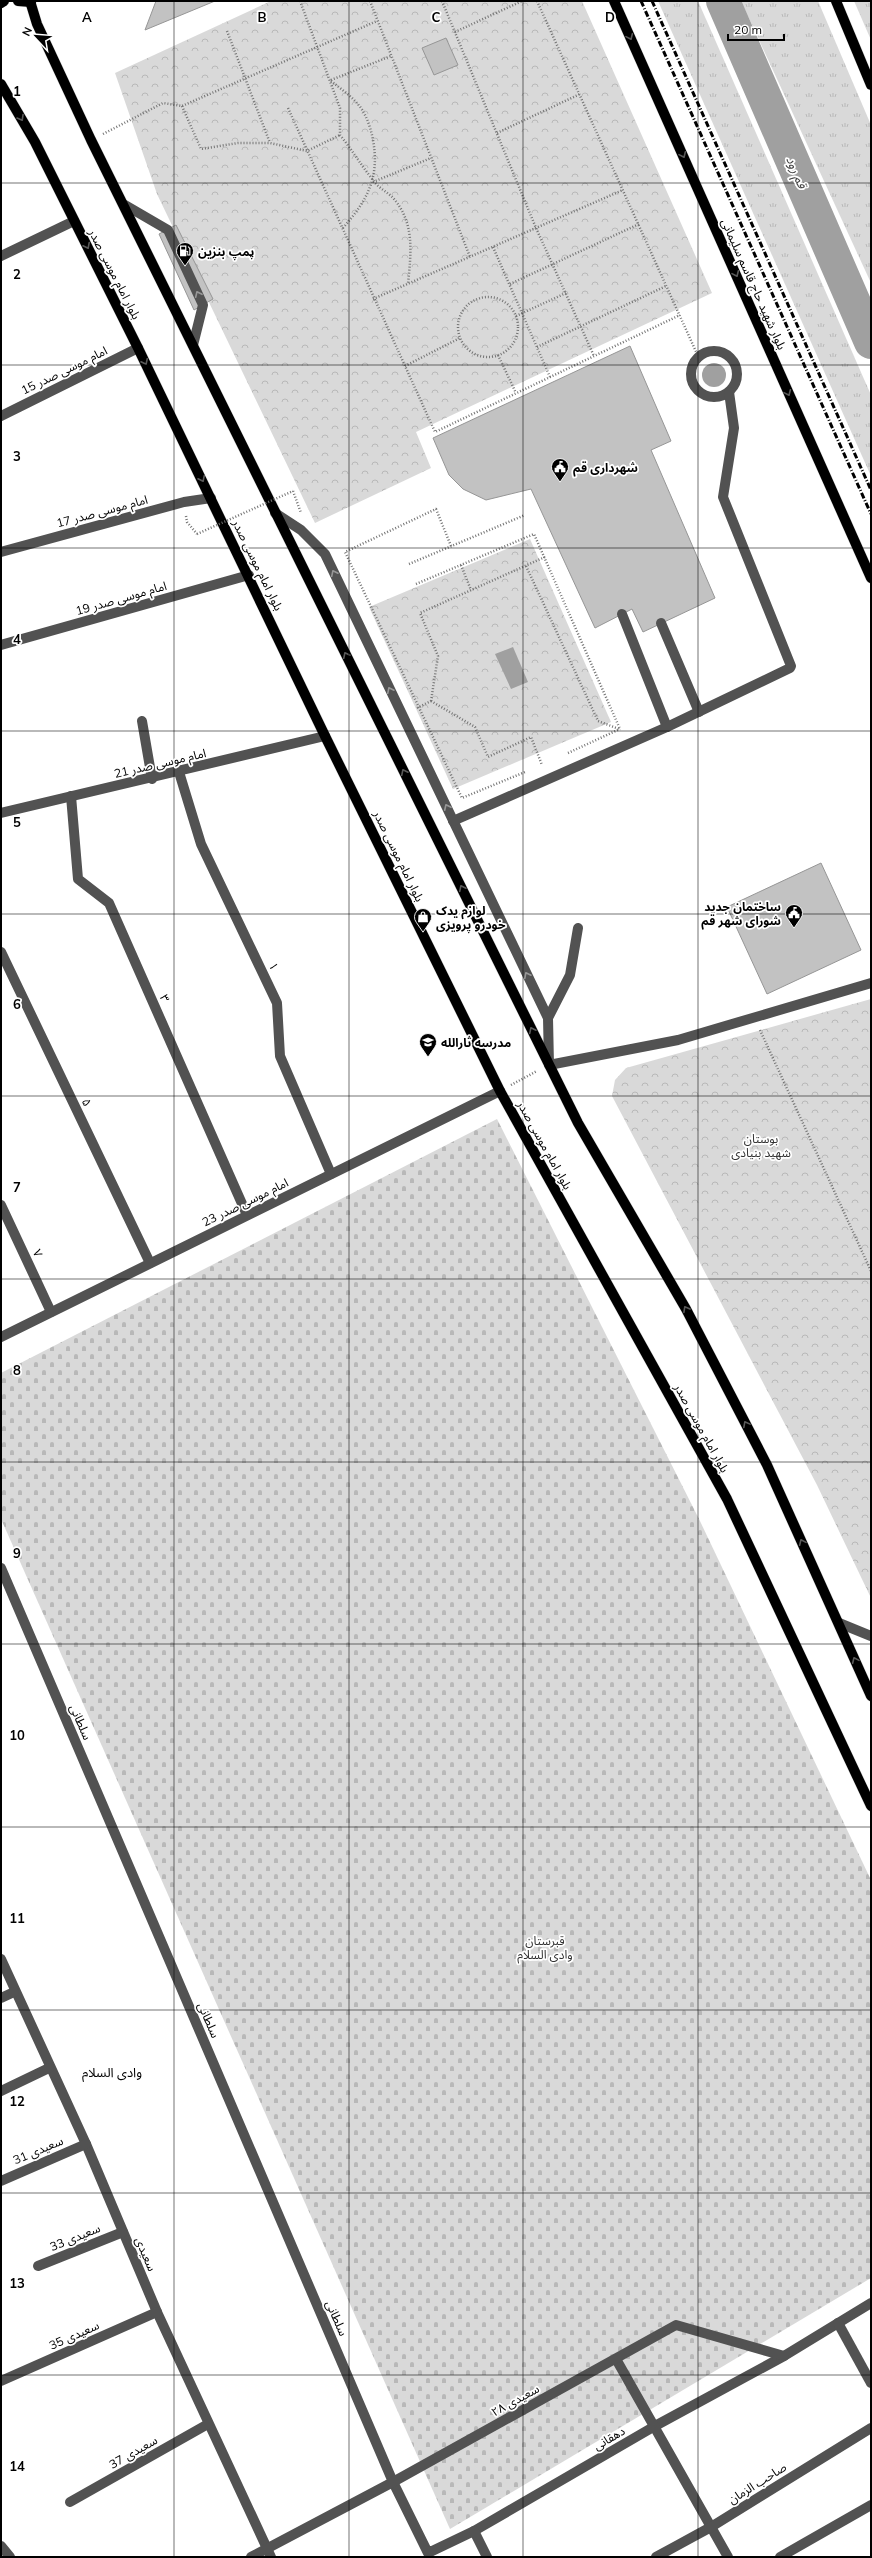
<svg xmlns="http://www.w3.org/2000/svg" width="872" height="2558" viewBox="0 0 872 2558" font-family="Mulish,'Noto Sans Arabic',sans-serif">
<defs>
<pattern id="grass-tufts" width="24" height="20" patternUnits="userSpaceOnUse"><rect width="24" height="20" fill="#d9d9d9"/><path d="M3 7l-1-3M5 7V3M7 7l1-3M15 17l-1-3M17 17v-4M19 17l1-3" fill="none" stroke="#b8b8b8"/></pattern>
<pattern id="forest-crowns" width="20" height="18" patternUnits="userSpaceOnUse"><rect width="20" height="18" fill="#d9d9d9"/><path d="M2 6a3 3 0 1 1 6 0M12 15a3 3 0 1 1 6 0" fill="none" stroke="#b8b8b8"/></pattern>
<pattern id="cemetery-stones" width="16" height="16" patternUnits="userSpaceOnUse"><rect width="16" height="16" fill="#d9d9d9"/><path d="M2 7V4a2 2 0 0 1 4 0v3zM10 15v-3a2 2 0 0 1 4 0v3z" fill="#b8b8b8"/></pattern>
</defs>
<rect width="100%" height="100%" fill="#fff"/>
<g fill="url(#grass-tufts)">
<path d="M658,1H698L871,395V476Z"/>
<path d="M741,1H818L871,125V283Z"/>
<path d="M854,1H871V40Z"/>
</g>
<g fill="url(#forest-crowns)">
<path d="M271,1H582L712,293L416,432L431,468L315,523L157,194L115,73Z"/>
<path d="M530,539L611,722L453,789L369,607Z"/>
<path d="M871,999V1598L817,1485L612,1096L615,1080L626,1068Z"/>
</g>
<path fill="url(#cemetery-stones)" d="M497,1119L699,1519L871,1880V2278L450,2529L1,1519V1373Z"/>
<g fill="#a0a0a0">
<circle cx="714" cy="375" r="12"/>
<path d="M513,647L528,682L511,689L495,654Z"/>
</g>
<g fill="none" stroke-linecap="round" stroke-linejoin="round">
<path stroke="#a0a0a0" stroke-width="34" d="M723,1L871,342"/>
</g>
<g fill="#c2c2c2" stroke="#969696">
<path d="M156,1H215L145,30Z"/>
<path d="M446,38L458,65L434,75L422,48Z"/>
<path d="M176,225L213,299L194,310L159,234Z"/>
<path d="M630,346L671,441L651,450L715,598L643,632L632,609L595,628L531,489L486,500L463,489L449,475L433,438Z"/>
<path d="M821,863L861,950L767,994L727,907Z"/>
</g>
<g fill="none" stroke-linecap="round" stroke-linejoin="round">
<defs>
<g id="major">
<path d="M18,1L31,2"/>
<path d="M30,1L37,24L91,140L578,1123L686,1309L767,1465L871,1696"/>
<path d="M614,1L871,578"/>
<path d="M836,1L871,85"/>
<path d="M1,3L4,1"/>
<path d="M1,84L35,142L138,348L325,736L500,1091L727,1499L871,1806"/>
</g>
</defs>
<use href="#major" stroke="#dbdbdb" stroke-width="11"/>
<g stroke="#747474" stroke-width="2.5" stroke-dasharray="1 2" stroke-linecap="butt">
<path d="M300,1L340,108V135C352,150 361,165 373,180C378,188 388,192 394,199C415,224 411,253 408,284"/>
<path d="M370,1L470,257"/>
<path d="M442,1L536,228L594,356"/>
<path d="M537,1L698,356"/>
<path d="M227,31L270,143"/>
<path d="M455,32L522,1"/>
<path d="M331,80L391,56"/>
<path d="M331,81C341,89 353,97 361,108C367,117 371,129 373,140C380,178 367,201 342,229"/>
<path d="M182,106L201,149L238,143H270L307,151L340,135"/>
<path d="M288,108L435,432L680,315"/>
<path d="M497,133L580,94"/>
<path d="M103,134L163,103L182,106L377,21"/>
<path d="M373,182L431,158"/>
<path d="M493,247L550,377"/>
<path d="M510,284L639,224"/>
<circle cx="488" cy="327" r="30"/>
<path d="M373,299L623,190"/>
<path d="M516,316L566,293"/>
<path d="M537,347L666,286"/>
<path d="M498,355L516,393"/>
<path d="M405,366L460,338"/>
<path d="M293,491L301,513"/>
<path d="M186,516L187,522L197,534"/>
<path d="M451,546L436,509L345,552L462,798L525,772"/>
<path d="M409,564L525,515"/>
<path d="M461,565L471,590"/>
<path d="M526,566L598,721L619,729"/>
<path d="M416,584L534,534L620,729"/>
<path d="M431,701L438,656L420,613L545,557"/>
<path d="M431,701L475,727L488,757L531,737L542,765"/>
<path d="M417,708L431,701"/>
<path d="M568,753L620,729"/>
<path d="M760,1030L871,1271"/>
<path d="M511,1085L537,1071"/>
</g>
<g stroke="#525252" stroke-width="10">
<path d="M125,205L168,230L203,305L193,345"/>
<path d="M1,256L74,221"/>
<circle cx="714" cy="374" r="23"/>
<path d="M1,416L138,348"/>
<path d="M275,513L301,530L325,554L548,1018L549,1065L678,1040L871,983"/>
<path d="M1,552L184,502L211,498"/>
<path d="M622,614L667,727"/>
<path d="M661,623L699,712"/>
<path d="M1,645L249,575"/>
<path d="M142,721L152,779"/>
<path d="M179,772L201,844L277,1003L280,1056L331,1174"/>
<path d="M71,796L78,879L109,903L247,1215"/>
<path d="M1,813L325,736"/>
<path d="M453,821L667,727L790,668L791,666L723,497L734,428L729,392"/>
<path d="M1,952L150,1263"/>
<path d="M548,1018L570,975L578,928"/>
<path d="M1,1205L51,1312"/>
<path d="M1,1337L500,1091"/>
<path d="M1,1568L393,2482L428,2553L474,2531L655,2426L784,2356L871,2303"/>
<path d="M839,1623L871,1636"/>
<path d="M1,1959L86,2144L157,2312L271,2557"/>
<path d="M1,1998L14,1992"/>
<path d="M1,2091L49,2068"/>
<path d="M1,2181L86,2144"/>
<path d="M38,2266L123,2232"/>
<path d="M838,2323L871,2383"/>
<path d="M616,2359L728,2557"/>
<path d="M1,2381L157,2312"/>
<path d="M70,2502L208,2424"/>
<path d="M474,2531L487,2557"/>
<path d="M1,2546L10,2557"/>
<path d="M251,2557L393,2482L676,2325L784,2356"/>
<path d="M656,2557L711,2527L871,2428"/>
<path d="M780,2557L871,2505"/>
</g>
<use href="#major" stroke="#000" stroke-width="10"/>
<g stroke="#000" stroke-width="3" stroke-dasharray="6 2 1 2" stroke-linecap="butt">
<path d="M641,1L871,514"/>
<path d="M652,1L871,490"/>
</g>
<path stroke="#747474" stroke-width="2.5" stroke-dasharray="1 2" stroke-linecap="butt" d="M197,534L293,491"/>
</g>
<defs><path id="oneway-chevron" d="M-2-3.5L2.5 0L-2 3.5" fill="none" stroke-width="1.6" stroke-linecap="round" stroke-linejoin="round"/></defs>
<g stroke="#595959">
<use href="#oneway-chevron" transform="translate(630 37) rotate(66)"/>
<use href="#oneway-chevron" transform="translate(21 118) rotate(60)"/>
<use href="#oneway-chevron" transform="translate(683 155) rotate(66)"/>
<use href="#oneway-chevron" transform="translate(87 246) rotate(63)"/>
<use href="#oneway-chevron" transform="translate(736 274) rotate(66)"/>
<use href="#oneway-chevron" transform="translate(145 362) rotate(64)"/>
<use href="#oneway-chevron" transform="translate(788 393) rotate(66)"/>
<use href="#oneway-chevron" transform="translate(202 479) rotate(64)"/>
<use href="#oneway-chevron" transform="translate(346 655) rotate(-116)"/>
<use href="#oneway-chevron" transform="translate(404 772) rotate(-116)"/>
<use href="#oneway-chevron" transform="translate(462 888) rotate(-116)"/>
<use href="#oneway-chevron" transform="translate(532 1030) rotate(-116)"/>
<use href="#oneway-chevron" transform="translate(686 1309) rotate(-119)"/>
<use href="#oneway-chevron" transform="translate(746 1424) rotate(-118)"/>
<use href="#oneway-chevron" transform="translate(802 1542) rotate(-114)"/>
<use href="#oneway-chevron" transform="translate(855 1660) rotate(-114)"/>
</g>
<g stroke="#979797">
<use href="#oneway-chevron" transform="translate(198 294) rotate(-115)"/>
<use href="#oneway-chevron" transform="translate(334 573) rotate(-116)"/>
<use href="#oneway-chevron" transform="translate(390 690) rotate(-116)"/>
<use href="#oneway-chevron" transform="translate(447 807) rotate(-115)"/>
<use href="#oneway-chevron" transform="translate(527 975) rotate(-117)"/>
</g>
<path fill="none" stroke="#000" stroke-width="1" stroke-opacity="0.55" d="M174,1V2557M349,1V2557M523,1V2557M698,1V2557M1,183H871M1,365H871M1,548H871M1,731H871M1,914H871M1,1096H871M1,1279H871M1,1462H871M1,1644H871M1,1827H871M1,2010H871M1,2193H871M1,2375H871"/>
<defs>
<symbol id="fuel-pin" viewBox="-11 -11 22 30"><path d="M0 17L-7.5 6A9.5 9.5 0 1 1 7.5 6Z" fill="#000" stroke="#fff"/><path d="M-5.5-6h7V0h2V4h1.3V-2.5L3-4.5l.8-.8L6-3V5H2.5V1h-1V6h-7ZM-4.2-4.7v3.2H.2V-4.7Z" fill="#fff"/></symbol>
<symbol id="civic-pin" viewBox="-11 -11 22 30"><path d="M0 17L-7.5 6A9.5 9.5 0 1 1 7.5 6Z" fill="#000" stroke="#fff"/><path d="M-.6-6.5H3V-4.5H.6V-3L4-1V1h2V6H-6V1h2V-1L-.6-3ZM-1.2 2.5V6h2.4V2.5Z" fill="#fff"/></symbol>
<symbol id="shop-pin" viewBox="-11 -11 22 30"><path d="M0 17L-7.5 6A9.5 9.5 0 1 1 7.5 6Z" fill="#000" stroke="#fff"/><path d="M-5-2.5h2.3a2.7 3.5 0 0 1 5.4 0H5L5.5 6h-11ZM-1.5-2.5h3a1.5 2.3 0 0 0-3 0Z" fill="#fff"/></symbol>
<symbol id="school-pin" viewBox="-11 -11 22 30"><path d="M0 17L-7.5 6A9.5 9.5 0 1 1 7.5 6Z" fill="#000" stroke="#fff"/><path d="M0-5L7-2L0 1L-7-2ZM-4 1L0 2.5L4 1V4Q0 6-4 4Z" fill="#fff"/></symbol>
</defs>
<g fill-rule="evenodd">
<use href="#fuel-pin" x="175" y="241" width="20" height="27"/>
<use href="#civic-pin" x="550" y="457" width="20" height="27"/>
<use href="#civic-pin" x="784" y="903" width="20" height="27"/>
<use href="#shop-pin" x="413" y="907" width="20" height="27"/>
<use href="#school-pin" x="418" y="1032" width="20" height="27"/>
</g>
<g text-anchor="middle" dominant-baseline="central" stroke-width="3.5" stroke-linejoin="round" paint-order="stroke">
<g font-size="12" font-weight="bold" fill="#000" stroke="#fff" text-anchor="start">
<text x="198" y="251">پمپ بنزین</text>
<text x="573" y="467">شهرداری قم</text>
<text x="781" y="906" text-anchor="end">ساختمان جدید<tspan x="781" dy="14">شورای شهر قم</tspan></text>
<text x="436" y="910">لوازم یدک<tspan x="436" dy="14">خودرو پرویزی</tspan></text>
<text x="441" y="1042">مدرسه ثارالله</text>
</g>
<g font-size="12" fill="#000" stroke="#fff">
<text transform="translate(115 274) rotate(63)">بلوار امام موسی صدر</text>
<text transform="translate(754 284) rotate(66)">بلوار شهید حاج قاسم سلیمانی</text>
<text transform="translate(64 370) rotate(-26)">امام موسی صدر 15</text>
<text transform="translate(102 511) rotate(-15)">امام موسی صدر 17</text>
<text transform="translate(258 565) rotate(64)">بلوار امام موسی صدر</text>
<text transform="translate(121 598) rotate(-16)">امام موسی صدر 19</text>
<text transform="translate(160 763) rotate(-13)">امام موسی صدر 21</text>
<text transform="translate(399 856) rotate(64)">بلوار امام موسی صدر</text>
<text transform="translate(274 966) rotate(64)">۱</text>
<text transform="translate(165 998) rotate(66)">۳</text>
<text transform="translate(87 1102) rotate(64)">۵</text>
<text transform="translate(545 1145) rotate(61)">بلوار امام موسی صدر</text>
<text transform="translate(245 1202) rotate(-26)">امام موسی صدر 23</text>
<text transform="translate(38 1253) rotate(65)">۷</text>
<text transform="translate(702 1428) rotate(61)">بلوار امام موسی صدر</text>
<text transform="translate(81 1722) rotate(67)">سلطانی</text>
<text transform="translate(209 2020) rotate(67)">سلطانی</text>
<text transform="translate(38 2150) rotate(-23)">سعیدی 31</text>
<text transform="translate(75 2237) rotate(-22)">سعیدی 33</text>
<text transform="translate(146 2254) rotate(67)">سعیدی</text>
<text transform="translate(337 2318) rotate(67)">سلطانی</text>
<text transform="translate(74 2335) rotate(-24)">سعیدی 35</text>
<text transform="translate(515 2400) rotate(-29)">سعیدی ۲۸</text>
<text transform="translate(609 2438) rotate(-30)">دهقانی</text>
<text transform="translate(133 2452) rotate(-30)">سعیدی 37</text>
<text transform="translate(757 2483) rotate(-32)">صاحب الزمان</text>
</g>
<g font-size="12" fill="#303030" stroke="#fff">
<text x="761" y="1138">بوستان<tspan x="761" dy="14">شهید بنیادی</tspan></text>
<text x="545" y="1940">قبرستان<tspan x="545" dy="14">وادی السلام</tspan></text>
</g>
<g font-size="13" font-style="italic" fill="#414141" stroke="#fff">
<text transform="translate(797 172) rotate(67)">قم رود</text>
</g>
<g font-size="13" fill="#000" stroke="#fff">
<text x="112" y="2072">وادی السلام</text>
</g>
</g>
<g font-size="13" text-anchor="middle" font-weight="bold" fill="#000" stroke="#fff" stroke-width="3.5" stroke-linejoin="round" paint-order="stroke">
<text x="87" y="22">A</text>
<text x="262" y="22">B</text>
<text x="436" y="22">C</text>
<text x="610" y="22">D</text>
<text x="17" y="96">1</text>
<text x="17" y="279">2</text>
<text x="17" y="461">3</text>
<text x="17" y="644">4</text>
<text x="17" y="827">5</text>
<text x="17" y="1009">6</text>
<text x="17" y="1192">7</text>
<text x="17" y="1375">8</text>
<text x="17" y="1558">9</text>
<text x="17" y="1740">10</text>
<text x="17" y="1923">11</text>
<text x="17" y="2106">12</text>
<text x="17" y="2288">13</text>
<text x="17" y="2471">14</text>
</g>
<rect width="872" height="2558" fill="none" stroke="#000000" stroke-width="4"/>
<g transform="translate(36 36) rotate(296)" stroke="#ffffff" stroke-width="3" paint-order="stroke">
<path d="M0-3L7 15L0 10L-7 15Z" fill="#000000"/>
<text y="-6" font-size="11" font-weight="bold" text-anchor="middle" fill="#000000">N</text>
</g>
<path d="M728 34v6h56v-6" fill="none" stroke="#000000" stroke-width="2"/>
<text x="734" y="34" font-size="12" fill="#000000" stroke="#ffffff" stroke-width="3" paint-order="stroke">20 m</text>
</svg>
